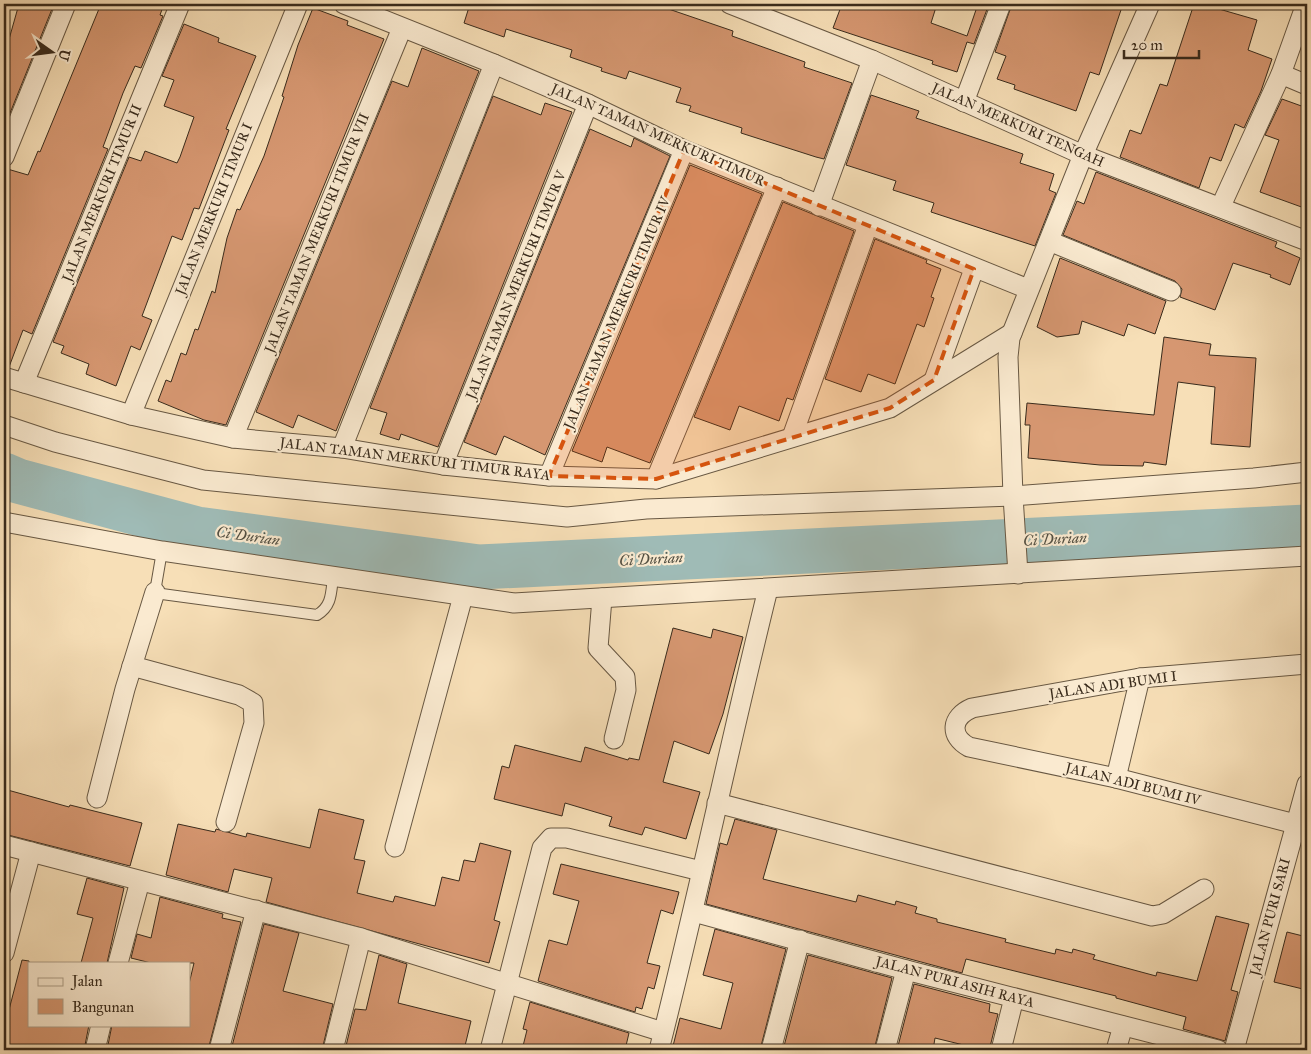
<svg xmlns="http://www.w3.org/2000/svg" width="1311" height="1054" viewBox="0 0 1311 1054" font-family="'IM FELL Great Primer',serif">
<rect width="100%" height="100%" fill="#f7dfb7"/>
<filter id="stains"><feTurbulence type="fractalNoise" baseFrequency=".004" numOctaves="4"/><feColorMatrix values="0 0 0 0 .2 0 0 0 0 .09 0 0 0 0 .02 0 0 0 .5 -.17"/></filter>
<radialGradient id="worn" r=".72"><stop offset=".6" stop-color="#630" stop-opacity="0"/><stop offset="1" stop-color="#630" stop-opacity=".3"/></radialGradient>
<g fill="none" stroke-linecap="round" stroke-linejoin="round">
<path stroke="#9fbbb6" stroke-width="45" d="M4,475L18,481L197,529L479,567L1307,527"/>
</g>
<g fill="#d69771" stroke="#392b1c">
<path d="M19,4H54L4,128V57Z"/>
<path d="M101,4H164L160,15L163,16L141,68L135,66L123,93L103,147L108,149L32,334L23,330L9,367L4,366V168L28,175L38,151L40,152Z"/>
<path d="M470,4H654L733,31L732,36L805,62L804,67L852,83L824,159L816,157L741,133L742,128L689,111L691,106L676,102L681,88L629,71L626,79L601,71L602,68L570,57L572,50L506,29L504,37L464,23Z"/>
<path d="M842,4H937L931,23L967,36L978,4H989L974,44L967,42L957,72L932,64L933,61L833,28Z"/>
<path d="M1012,4H1123L1099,75L1090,72L1076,111L1014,89L1015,85L997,79L1006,56L995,52Z"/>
<path d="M1194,4H1220L1219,9L1257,20L1248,50L1272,59L1261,91L1244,128L1235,124L1221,161L1210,157L1199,188L1120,157L1130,130L1141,134L1160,84L1167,86Z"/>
<path d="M313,8L348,21L347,25L384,39L226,425L204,420L158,401L166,380L171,382L181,353L186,355L195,329L198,330L212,291L215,293L227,238L237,209L240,210L264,156L284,97L282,96L298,45Z"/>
<path d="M184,24L219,38L218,42L256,56L226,129L229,130L199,209L194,208L182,240L172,236L142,316L152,320L140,350L131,346L116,386L86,374L89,364L61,353L64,346L53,342L129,157L141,161L145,151L177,163L180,157L194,117L164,106L174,80L162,76Z"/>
<path d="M422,48L479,71L336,431L298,415L293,428L256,412L392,81L408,87Z"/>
<path d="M871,95L919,111L916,118L1023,154L1020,163L1054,174L1049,190L1056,193L1035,246L931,212L934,203L893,190L896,181L846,165Z"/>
<path d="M493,96L541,115L545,103L572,112L438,447L401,434L399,440L380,434L387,413L370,408Z"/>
<path d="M1282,99L1307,108V209L1260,192L1279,140L1265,135Z"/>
<path d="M590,129L631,147L634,138L670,156L545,455L504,436L496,455L464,442Z"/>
<path d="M690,165L762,194L650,463L607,447L602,462L572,451Z"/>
<path d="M1096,172L1277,242L1275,247L1300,258L1290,285L1270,277L1271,275L1233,263L1215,310L1180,297L1182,289L1175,281L1063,235L1077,201L1084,204Z"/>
<path d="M783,202L854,231L793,400L787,398L779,421L739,406L730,430L694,417Z"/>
<path d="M875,239L927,260L926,263L941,269L931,297L934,298L924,327L917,324L895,384L868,374L861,392L825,379Z"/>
<path d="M1060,258L1166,301L1155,334L1128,324L1124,336L1082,321L1079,334L1057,337L1037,327Z"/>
<path d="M1164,337L1211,344L1209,355L1256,358L1250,447L1211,444L1215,387L1178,382L1166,465L1144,462L1143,466L1100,465L1028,458L1030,425H1025L1027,403L1154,415Z"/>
<path d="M673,628L711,638L713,629L743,637L723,714L709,754L674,741L663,782L700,792L686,839L645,827L642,835L609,826L612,817L565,803L562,816L494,799L502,766L509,768L515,745L581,762L585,747L628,760L629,758L639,760Z"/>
<path d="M4,789L69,807L70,805L142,823L130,866L4,834Z"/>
<path d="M319,809L364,820L354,859L365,861L357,893L393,902L395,896L435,906L442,877L459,881L464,860L475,862L480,843L511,851L494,920L500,922L489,963L266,902L272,878L234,869L228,892L166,875L178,824L215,832L216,829L246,837L247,833L310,848Z"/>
<path d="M735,819L777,830L763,879L856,902L858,895L895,905L896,901L917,907L915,913L937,919V922L1006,939L1005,942L1055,954L1056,949L1072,953L1073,949L1095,955L1093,959L1156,976L1157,972L1197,981L1216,916L1249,924L1231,990L1238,992L1225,1041L1183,1029L1186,1017L1116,998V996L966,959L962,973L706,904L720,843L727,845Z"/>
<path d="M561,864L679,892L673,914L661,910L647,963L660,966L654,989L648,987L642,1009L636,1007L635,1012L538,981L549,940L567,945L579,901L553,894Z"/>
<path d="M87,878L124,888L107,963H81L93,918L77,914Z"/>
<path d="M160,897L223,914L222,918L241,922L208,1050H107L112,1025H189V984L194,963H151L131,958L137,934L151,938Z"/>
<path d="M264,924L299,933L283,991L333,1004L322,1050H231Z"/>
<path d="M715,929L786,949L760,1050H690L673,1046L680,1018L721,1029L733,983L703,975Z"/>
<path d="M1287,932L1307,937V990L1274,982Z"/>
<path d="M379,955L407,964L398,1003L471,1021L464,1050H345L355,1009L366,1010Z"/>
<path d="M808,955L892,978L874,1050H783Z"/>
<path d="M22,960L29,961V1025H89L84,1050H4V1029Z"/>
<path d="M914,984L990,1004L989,1012L998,1014L990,1047L981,1045L980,1049L935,1038L933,1050H897Z"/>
<path d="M530,1002L629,1033L625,1050H522L527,1030L523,1029Z"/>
</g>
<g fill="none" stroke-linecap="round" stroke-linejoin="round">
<defs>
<path id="service" d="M162,551L155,592L162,594L317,615C332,606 331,593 333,577"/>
<g id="minor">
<path d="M344,4L494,64L588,104L684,150L1028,289"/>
<path d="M730,4L872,60L1083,155L1307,241"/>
<path d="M1281,74L1307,85"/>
<path d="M964,102L1001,4"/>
<path d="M4,157L66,4"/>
<path d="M819,206L872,60"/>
<path d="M1221,206L1281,74L1306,4"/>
<path d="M1049,241L1171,291"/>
<path d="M4,377L131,415L233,438L342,448L443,465L549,476L656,479L890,408L1012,333"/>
<path d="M934,380L974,269"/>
<path d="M24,383L180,4"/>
<path d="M131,415L298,4"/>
<path d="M4,425L55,442L203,480L567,517L646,509L1013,496L1254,478L1307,472"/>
<path d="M792,437L868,225"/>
<path d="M233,438L402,28"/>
<path d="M342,448L494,64"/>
<path d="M443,465L588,104"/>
<path d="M549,476L684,150"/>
<path d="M656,479L777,187"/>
<path d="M4,522L162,551L514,603L1307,556"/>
<path d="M1018,574L1013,496L1008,357L1010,338L1083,155L1150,4"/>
<path d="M602,598L598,648L625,677L626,690L614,739"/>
<path d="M1307,664L1140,678L972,708C951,717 949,736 969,747L1116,778L1307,827"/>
<path d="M132,666L239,695L253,703L254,723L226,822"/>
<path d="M1116,778L1140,678"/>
<path d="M97,798L125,689L155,592"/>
<path d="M717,803L1152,916L1163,914L1204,889"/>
<path d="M4,845L361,938L663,1032"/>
<path d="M395,847L463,596"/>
<path d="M694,912L906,970L1218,1050"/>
<path d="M4,953L31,852"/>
<path d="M118,963L140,881"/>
<path d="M95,1050L101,1025"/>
<path d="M219,1050L256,910"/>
<path d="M333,1050L361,938"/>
<path d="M490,1050L542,848L551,838H567L701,871"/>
<path d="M659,1050C698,897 730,742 768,589"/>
<path d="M771,1050L800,940"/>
<path d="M885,1050L906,970"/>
<path d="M1001,1050L1014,998"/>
<path d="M1116,1050L1123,1026"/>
<path d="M1234,1050L1307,784"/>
</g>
</defs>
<use href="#service" stroke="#685843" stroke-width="12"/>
<use href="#minor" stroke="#685843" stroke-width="21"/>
<use href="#service" stroke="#faead0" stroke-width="10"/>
<use href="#minor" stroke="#faead0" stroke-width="19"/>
</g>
<path fill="#d6540e" fill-opacity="0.2" stroke="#d6540e" stroke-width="4" stroke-dasharray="10 6" stroke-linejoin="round" d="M684,150L974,269L934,380L890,408L656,479L549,476Z"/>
<g text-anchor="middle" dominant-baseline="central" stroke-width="4.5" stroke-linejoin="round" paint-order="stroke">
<g font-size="14" fill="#392b1c" stroke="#faead0">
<text transform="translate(1018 125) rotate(24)">JALAN MERKURI TENGAH</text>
<text transform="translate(658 135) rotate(24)">JALAN TAMAN MERKURI TIMUR</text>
<text transform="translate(102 193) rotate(-68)">JALAN MERKURI TIMUR II</text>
<text transform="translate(214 209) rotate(-68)">JALAN MERKURI TIMUR I</text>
<text transform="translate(317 233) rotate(-68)">JALAN TAMAN MERKURI TIMUR VII</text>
<text transform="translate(516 285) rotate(-68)">JALAN TAMAN MERKURI TIMUR V</text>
<text transform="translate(617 313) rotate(-67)">JALAN TAMAN MERKURI TIMUR IV</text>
<text transform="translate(415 459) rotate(7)">JALAN TAMAN MERKURI TIMUR RAYA</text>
<text transform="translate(1113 685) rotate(-8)">JALAN ADI BUMI I</text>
<text transform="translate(1133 784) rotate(14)">JALAN ADI BUMI IV</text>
<text transform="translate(1270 917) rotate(-75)">JALAN PURI SARI</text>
<text transform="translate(955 982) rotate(15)">JALAN PURI ASIH RAYA</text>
</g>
<g font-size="15" font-style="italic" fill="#524f42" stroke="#faead0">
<text transform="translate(248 536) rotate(8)">Ci Durian</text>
<text transform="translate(1055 539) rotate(-3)">Ci Durian</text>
<text transform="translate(651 559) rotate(-3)">Ci Durian</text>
</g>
</g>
<rect width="1311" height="1054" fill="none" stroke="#f7dfb7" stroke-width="20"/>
<rect x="5" y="5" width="1301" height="1044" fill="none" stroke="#392b1c" stroke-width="2.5"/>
<rect x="10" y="10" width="1291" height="1034" fill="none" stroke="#392b1c"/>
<rect x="28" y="962" width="162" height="65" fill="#faead0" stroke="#ad9e88"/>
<rect x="38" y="978" width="25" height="8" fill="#faead0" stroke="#ad9e88"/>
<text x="72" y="986" font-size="15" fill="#392b1c">Jalan</text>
<rect x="38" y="999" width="25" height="15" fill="#d69771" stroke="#ad9e88"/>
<text x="72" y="1012" font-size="15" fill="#392b1c">Bangunan</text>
<g transform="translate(52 52) rotate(104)" stroke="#faead0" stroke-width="4" paint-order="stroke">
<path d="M0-4L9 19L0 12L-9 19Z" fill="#392b1c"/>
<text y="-8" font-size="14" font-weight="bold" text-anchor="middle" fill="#392b1c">U</text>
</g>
<path d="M1124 50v8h75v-8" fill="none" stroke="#392b1c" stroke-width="2.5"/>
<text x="1131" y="50" font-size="15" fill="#392b1c" stroke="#faead0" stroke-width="4" paint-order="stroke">20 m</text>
<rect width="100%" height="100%" filter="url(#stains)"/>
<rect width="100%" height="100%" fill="url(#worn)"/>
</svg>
